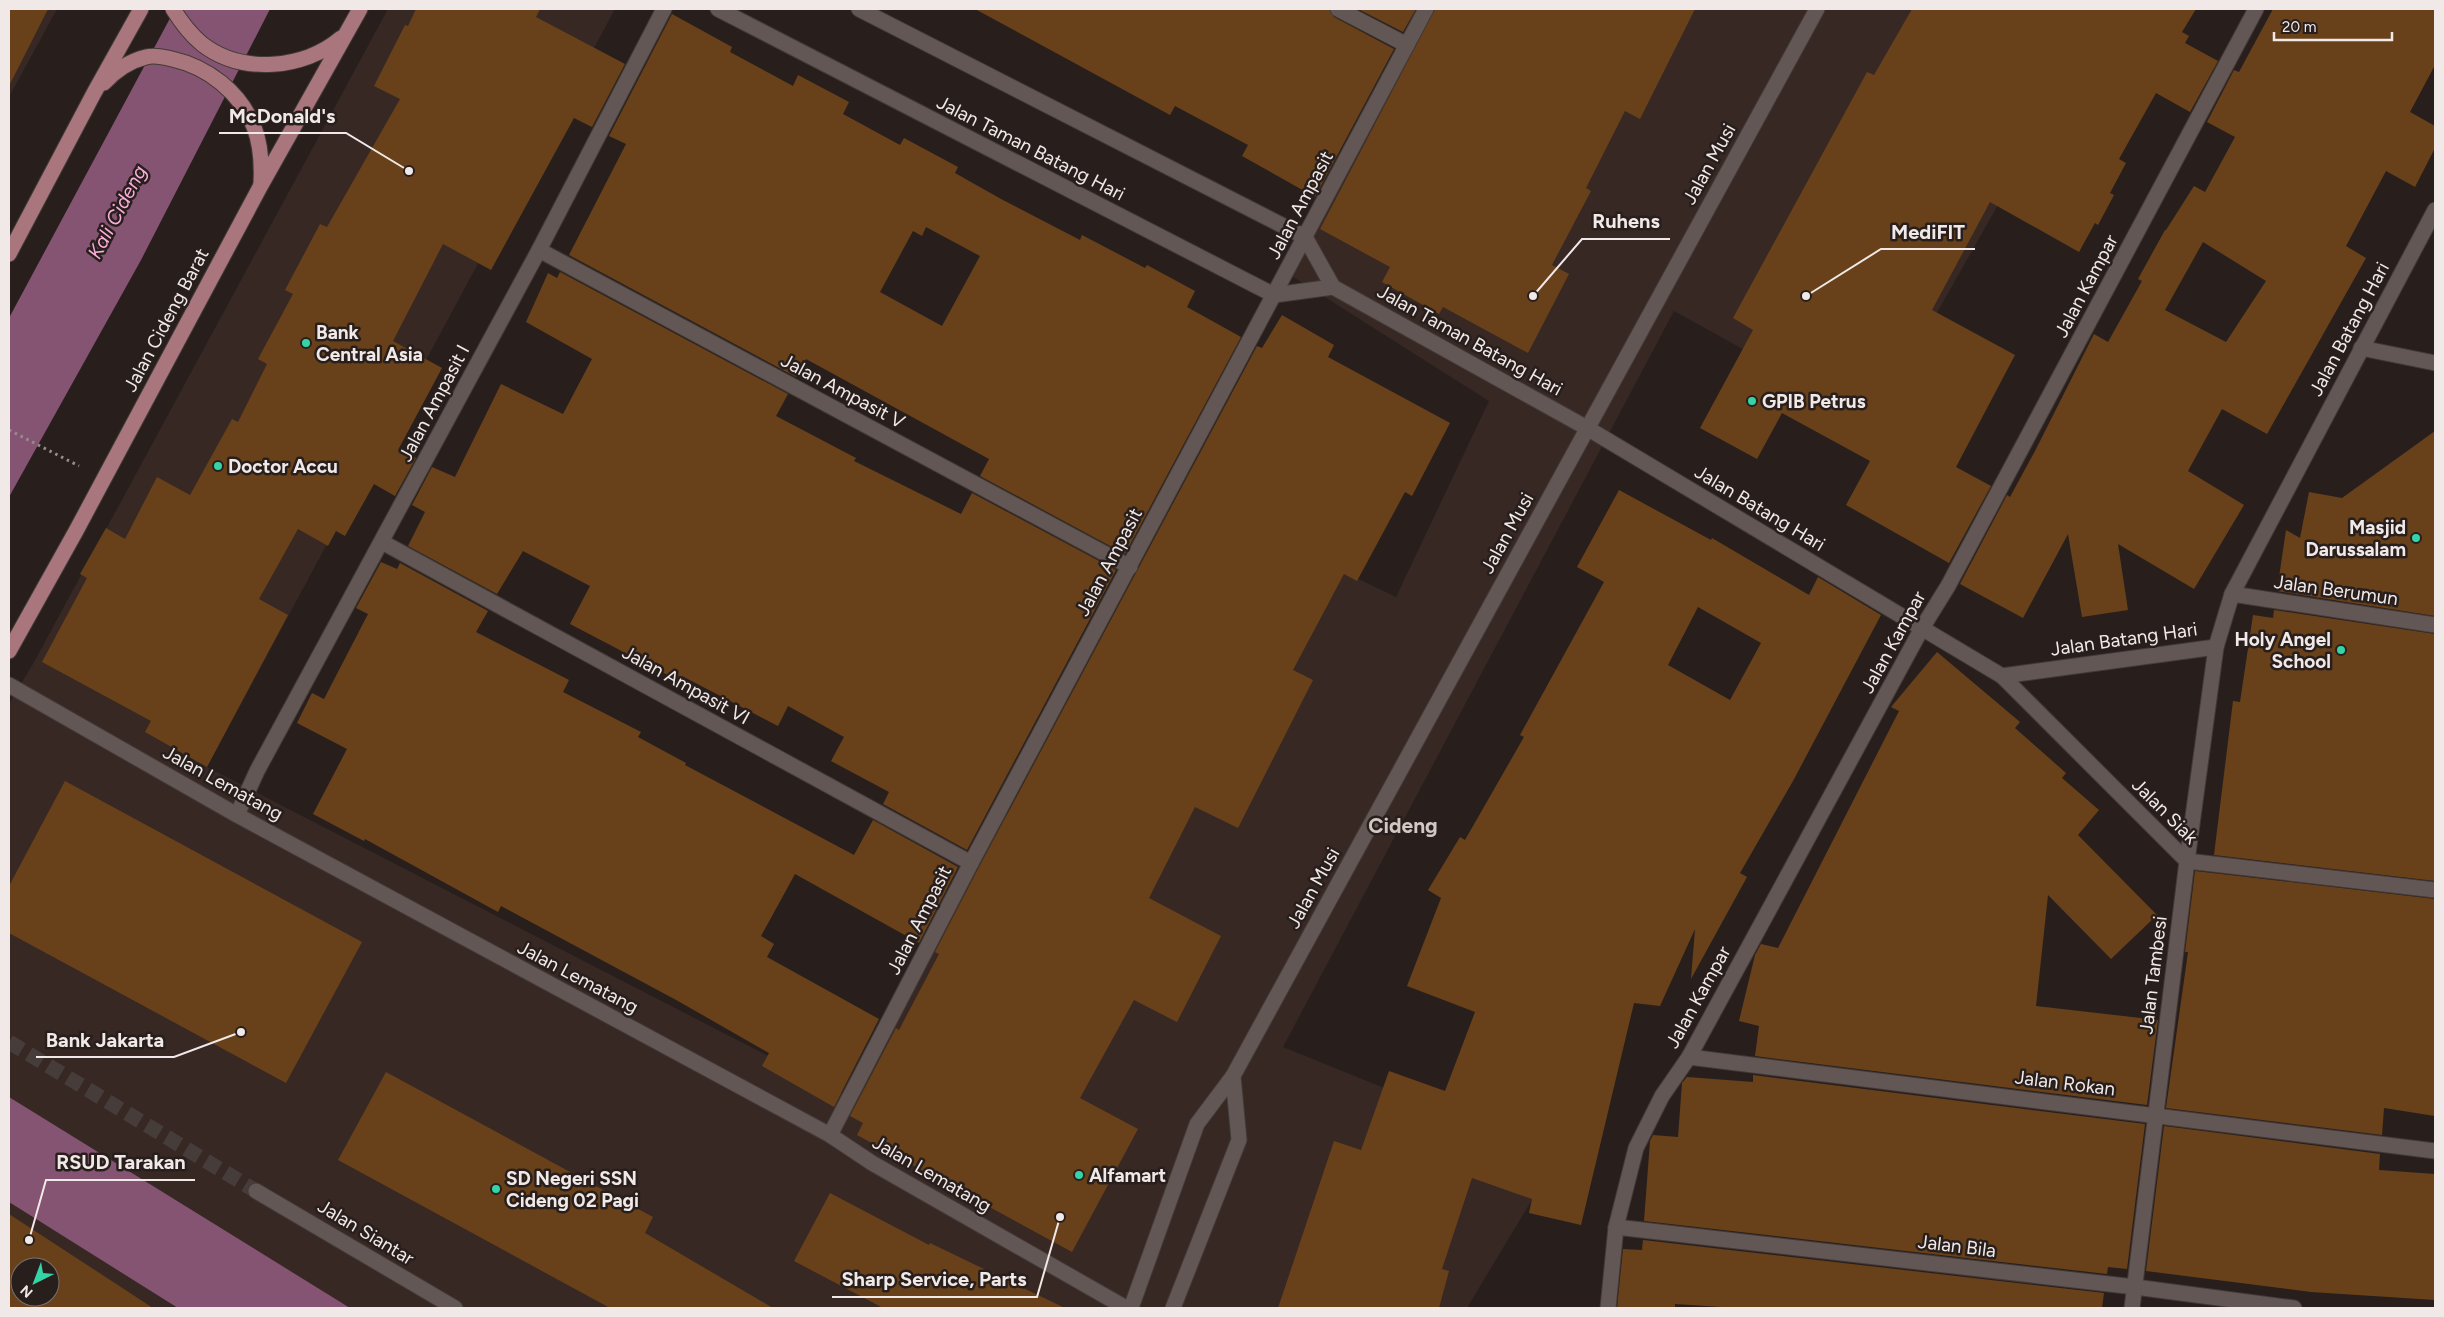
<svg xmlns="http://www.w3.org/2000/svg" width="2444" height="1317" viewBox="0 0 2444 1317" font-family="Figtree,sans-serif">
<rect width="100%" height="100%" fill="#281f1d"/>
<g fill="#372824" fill-rule="evenodd">
<path d="M9,9H57L9,97Z"/>
<path d="M388,9H615L207,767L844,1095L996,807L1080,859L1262,533L1396,597L1489,401L1279,268L1420,9H2109L1875,422L1674,311L1283,1047L1557,1158L1467,1308H9V704L34,662ZM20,1267H50V1297H20Z"/>
</g>
<g fill="#855472">
<path d="M175,9H270L141,260L9,497V318Z"/>
<path d="M9,1097L350,1308H178L9,1202Z"/>
</g>
<g fill="#68411a" fill-rule="evenodd">
<path d="M9,9H48L9,86Z"/>
<path d="M416,9H540L536,17L625,64L592,127L574,118L491,270L443,244L393,341L442,368L398,450L416,458L395,496L374,484L345,536L336,531L328,546L298,529L259,599L288,615L207,767L145,732L151,721L42,662L87,578L80,574L106,528L125,539L157,477L190,495L232,419L238,422L267,364L258,359L293,294L285,290L320,224L327,227L400,99L374,86L405,25L408,26Z"/>
<path d="M975,9H1329L1334,17L1394,49L1315,197L1242,156L1248,145L1175,106L1170,115Z"/>
<path d="M1358,9H1416L1403,32Z"/>
<path d="M1435,9H1695L1640,119L1625,111L1586,188L1591,191L1552,265L1569,274L1528,353L1443,307L1439,314L1382,282L1390,267L1320,229Z"/>
<path d="M1912,9H2196L2182,32L2189,36L2185,43L2218,61L2190,112L2156,93L2119,159L2126,163L2110,193L2114,195L2098,225L2095,223L2079,252L1990,202L1932,310L2015,355L1956,467L1991,486L1949,563L1846,505L1870,461L1782,413L1757,459L1700,428L1753,330L1733,318L1867,72L1874,75Z"/>
<path d="M2273,9H2435V65L2410,112L2435,126V148L2415,187L2386,171L2346,246L2366,258L2267,434L2222,409L2188,471L2244,505L2194,589L2118,544L2128,610L2082,617L2068,534L2023,618L1960,584L2007,495L2010,497L2035,451L2094,334L2108,342L2142,281L2138,279L2165,230H2166L2194,186L2205,192L2235,137L2207,122L2234,70L2239,72ZM2203,242L2266,281L2226,342L2165,310Z"/>
<path d="M672,14L732,47L730,52L793,86L798,75L849,102L843,114L900,145L904,138L958,167L955,173L1001,199L1080,240L1082,235L1145,268L1147,265L1195,291L1187,307L1241,337L1125,554L980,476L989,459L806,359L796,377L569,255L626,144L609,136ZM926,227L980,256L942,326L880,292L913,231L922,236Z"/>
<path d="M560,272L788,394L776,416L856,458L854,461L961,514L972,493L1116,570L967,850L883,804L889,792L831,761L844,737L788,706L778,726L682,676L679,681L570,624L590,586L523,551L497,594L408,546L425,512L412,505L432,467L455,477L501,384L563,414L592,359L526,322L548,273L557,278Z"/>
<path d="M1282,315L1334,345L1328,357L1450,423L1412,496L1405,492L1357,581L1344,574L1293,670L1313,680L1238,828L1195,807L1149,898L1221,936L1177,1022L1134,1000L1080,1098L1138,1129L1072,1252L857,1135L863,1123L850,1116L896,1028L899,1030L939,954L935,952L979,867L1257,346L1262,348Z"/>
<path d="M2435,431V616L2277,591L2286,530L2300,538L2309,492L2342,498Z"/>
<path d="M1619,490L1711,540L1712,538L1809,595L1818,577L1881,615L1793,781L1740,873L1747,877L1691,979L1695,929L1660,1006L1634,1003L1581,1225L1529,1213L1532,1199L1472,1178L1442,1269L1449,1271L1439,1308H1278L1334,1141L1361,1150L1389,1071L1445,1091L1475,1012L1407,986L1441,898L1428,890L1460,837L1465,840L1524,737L1520,735L1604,582L1577,567ZM1698,607L1761,643L1730,700L1668,665Z"/>
<path d="M381,562L397,569L400,563L488,611L476,632L569,680L563,692L641,732L638,737L686,763L685,765L854,855L873,820L958,867L919,943L795,874L761,936L774,944L767,957L879,1019L834,1107L762,1066L769,1053L678,1001L501,906L498,912L365,839L364,841L313,814L347,749L297,723L312,693L324,699L368,614L356,608Z"/>
<path d="M2274,610L2435,634V881L2214,855L2233,701L2240,702L2253,615L2273,618Z"/>
<path d="M1937,652L2020,722L2015,728L2066,773L2062,778L2099,810L2078,835L2157,915L2111,959L2048,895L2036,1006L2158,1020L2147,1105L1755,1056L1759,1026L1739,1021L1755,955L1761,944L1778,948L1899,711L1891,707Z"/>
<path d="M65,781L362,942L286,1083L9,933V886Z"/>
<path d="M2195,871L2435,899V1116L2384,1108L2382,1135L2166,1108L2188,952H2185Z"/>
<path d="M386,1072L653,1217L645,1233L773,1308H610L338,1160Z"/>
<path d="M1753,1075L2145,1124L2127,1269L2108,1267L2107,1274L1644,1221L1650,1141L1653,1135L1678,1137L1682,1083L1687,1077L1753,1082Z"/>
<path d="M2164,1126L2380,1154L2379,1170L2435,1174V1300L2311,1292L2146,1271Z"/>
<path d="M830,1193L929,1245L930,1243L1065,1308H883L794,1261Z"/>
<path d="M9,1214L153,1308H9ZM20,1267H50V1297H20Z"/>
<path d="M1643,1240L2104,1293L2102,1308H1737L1675,1304V1308H1617L1623,1249L1642,1250Z"/>
</g>
<g fill="none" stroke-linecap="round" stroke-linejoin="round">
<path stroke="#463d3b" stroke-width="15" stroke-dasharray="15 8" stroke-linecap="butt" d="M9,1042L256,1191"/>
<defs>
<g id="minor">
<path d="M718,9L1274,295L1333,287"/>
<path d="M859,9L1305,237L1333,287L1587,428L2002,676L2216,647"/>
<path d="M1338,9L1407,45"/>
<path d="M539,250L1130,567"/>
<path d="M2361,348L2435,363"/>
<path d="M382,542L971,863"/>
<path d="M2232,594L2435,625"/>
<path d="M2002,676L2187,861L2435,890"/>
<path d="M9,685L237,815L830,1135L872,1163L1126,1308"/>
<path d="M237,815L257,771L539,250L664,9"/>
<path d="M1689,1057L2435,1151"/>
<path d="M830,1135L971,863L1426,9"/>
<path d="M256,1191L455,1308"/>
<path d="M1616,1227L2135,1287L2294,1308"/>
<path d="M1608,1308L1616,1227L1636,1148L1662,1096L1689,1057L1922,628L1948,586L2256,9"/>
<path d="M2132,1308L2187,861L2216,647L2232,594L2435,210"/>
</g>
<g id="tertiary">
<path d="M1131,1308L1197,1124L1233,1076L1817,9"/>
<path d="M1173,1308L1239,1140L1233,1076"/>
</g>
<g id="primary">
<path d="M173,9C181,22 190,34 202,44C242,75 304,69 341,38"/>
<path d="M104,83C115,71 130,61 146,57C153,55 164,57 172,59C208,67 240,92 254,127C261,145 262,163 261,183"/>
<path d="M9,254L94,93L141,9"/>
<path d="M9,651L76,531L260,187L360,9"/>
</g>
</defs>
<use href="#minor" stroke="#423a38" stroke-width="17"/>
<use href="#tertiary" stroke="#423a38" stroke-width="17"/>
<use href="#primary" stroke="#423a38" stroke-width="17"/>
<path stroke="#958d8b" stroke-width="3" stroke-dasharray="2.5 4" stroke-linecap="butt" d="M9,430L79,466"/>
<use href="#minor" stroke="#625754" stroke-width="15"/>
<use href="#tertiary" stroke="#625754" stroke-width="15"/>
<use href="#primary" stroke="#a8767c" stroke-width="15"/>
</g>
<g fill="#35d4a7" stroke="#281f1d" stroke-width="2">
<circle cx="306" cy="343" r="5"/>
<circle cx="1752" cy="401" r="5"/>
<circle cx="218" cy="466" r="5"/>
<circle cx="2416" cy="538" r="5"/>
<circle cx="2341" cy="650" r="5"/>
<circle cx="1079" cy="1175" r="5"/>
<circle cx="496" cy="1189" r="5"/>
</g>
<g text-anchor="middle" dominant-baseline="central" stroke-width="5" stroke-linejoin="round" paint-order="stroke">
<g font-size="19" fill="#f0e9e7" stroke="#281f1d">
<text transform="translate(1031 148) rotate(27)">Jalan Taman Batang Hari</text>
<text transform="translate(1709 164) rotate(-61)">Jalan Musi</text>
<text transform="translate(1300 205) rotate(-62)">Jalan Ampasit</text>
<text transform="translate(2086 286) rotate(-62)">Jalan Kampar</text>
<text transform="translate(166 320) rotate(-62)">Jalan Cideng Barat</text>
<text transform="translate(2349 329) rotate(-62)">Jalan Batang Hari</text>
<text transform="translate(1470 340) rotate(29)">Jalan Taman Batang Hari</text>
<text transform="translate(843 391) rotate(28)">Jalan Ampasit V</text>
<text transform="translate(434 403) rotate(-62)">Jalan Ampasit I</text>
<text transform="translate(1760 508) rotate(31)">Jalan Batang Hari</text>
<text transform="translate(1507 533) rotate(-61)">Jalan Musi</text>
<text transform="translate(1109 562) rotate(-62)">Jalan Ampasit</text>
<text transform="translate(2336 590) rotate(8)">Jalan Berumun</text>
<text transform="translate(2124 639) rotate(-8)">Jalan Batang Hari</text>
<text transform="translate(1893 642) rotate(-61)">Jalan Kampar</text>
<text transform="translate(686 685) rotate(29)">Jalan Ampasit VI</text>
<text transform="translate(223 783) rotate(29)">Jalan Lematang</text>
<text transform="translate(2165 811) rotate(45)">Jalan Siak</text>
<text transform="translate(1313 888) rotate(-61)">Jalan Musi</text>
<text transform="translate(919 920) rotate(-63)">Jalan Ampasit</text>
<text transform="translate(2153 975) rotate(-83)">Jalan Tambesi</text>
<text transform="translate(578 977) rotate(28)">Jalan Lematang</text>
<text transform="translate(1698 997) rotate(-61)">Jalan Kampar</text>
<text transform="translate(2065 1083) rotate(7)">Jalan Rokan</text>
<text transform="translate(932 1174) rotate(30)">Jalan Lematang</text>
<text transform="translate(366 1232) rotate(31)">Jalan Siantar</text>
<text transform="translate(1957 1246) rotate(7)">Jalan Bila</text>
</g>
<g font-size="19" font-weight="bold" fill="#f0e9e7" stroke="#281f1d" text-anchor="start">
<text x="316" y="332">Bank<tspan x="316" dy="22">Central Asia</tspan></text>
<text x="1762" y="401">GPIB Petrus</text>
<text x="228" y="466">Doctor Accu</text>
<text x="2406" y="527" text-anchor="end">Masjid<tspan x="2406" dy="22">Darussalam</tspan></text>
<text x="2331" y="639" text-anchor="end">Holy Angel<tspan x="2331" dy="22">School</tspan></text>
<text x="1089" y="1175">Alfamart</text>
<text x="506" y="1178">SD Negeri SSN<tspan x="506" dy="22">Cideng 02 Pagi</tspan></text>
</g>
<g font-size="20" font-style="italic" fill="#fbaedc" stroke="#281f1d">
<text transform="translate(117 212) rotate(-62)">Kali Cideng</text>
</g>
<g font-size="21" font-weight="bold" fill="#d3c7c3" stroke="#281f1d">
<text x="1403" y="825">Cideng</text>
</g>
</g>
<path fill="none" stroke="#f0e9e7" stroke-width="2" d="M409 171L346 133H219M1533 296L1582 239H1670M1806 296L1881 249H1975M241 1032L174 1057H36M29 1240L46 1180H195M1060 1217L1037 1297H832"/>
<g fill="#f0e9e7" stroke="#281f1d" stroke-width="2">
<circle cx="409" cy="171" r="5"/>
<circle cx="1533" cy="296" r="5"/>
<circle cx="1806" cy="296" r="5"/>
<circle cx="241" cy="1032" r="5"/>
<circle cx="29" cy="1240" r="5"/>
<circle cx="1060" cy="1217" r="5"/>
</g>
<g font-size="20" text-anchor="middle" font-weight="bold" fill="#f0e9e7" stroke="#281f1d" stroke-width="5" stroke-linejoin="round" paint-order="stroke">
<text x="282" y="123">McDonald's</text>
<text x="1626" y="228">Ruhens</text>
<text x="1928" y="239">MediFIT</text>
<text x="105" y="1047">Bank Jakarta</text>
<text x="121" y="1169">RSUD Tarakan</text>
<text x="934" y="1286">Sharp Service, Parts</text>
</g>
<rect width="2444" height="1317" fill="none" stroke="#f0e9e7" stroke-width="20"/>
<g transform="translate(35 1282) rotate(222)"><circle r="24" fill="#281f1d" stroke="#78706e"/>
<path d="M0-4L9 19L0 12L-9 19Z" fill="#35d4a7"/>
<text y="-8" font-size="14" font-weight="bold" text-anchor="middle" fill="#f0e9e7">N</text>
</g>
<path d="M2274 32v8h118v-8" fill="none" stroke="#f0e9e7" stroke-width="2.5"/>
<text x="2282" y="32" font-size="15" fill="#f0e9e7" stroke="#281f1d" stroke-width="4" paint-order="stroke">20 m</text>
</svg>
